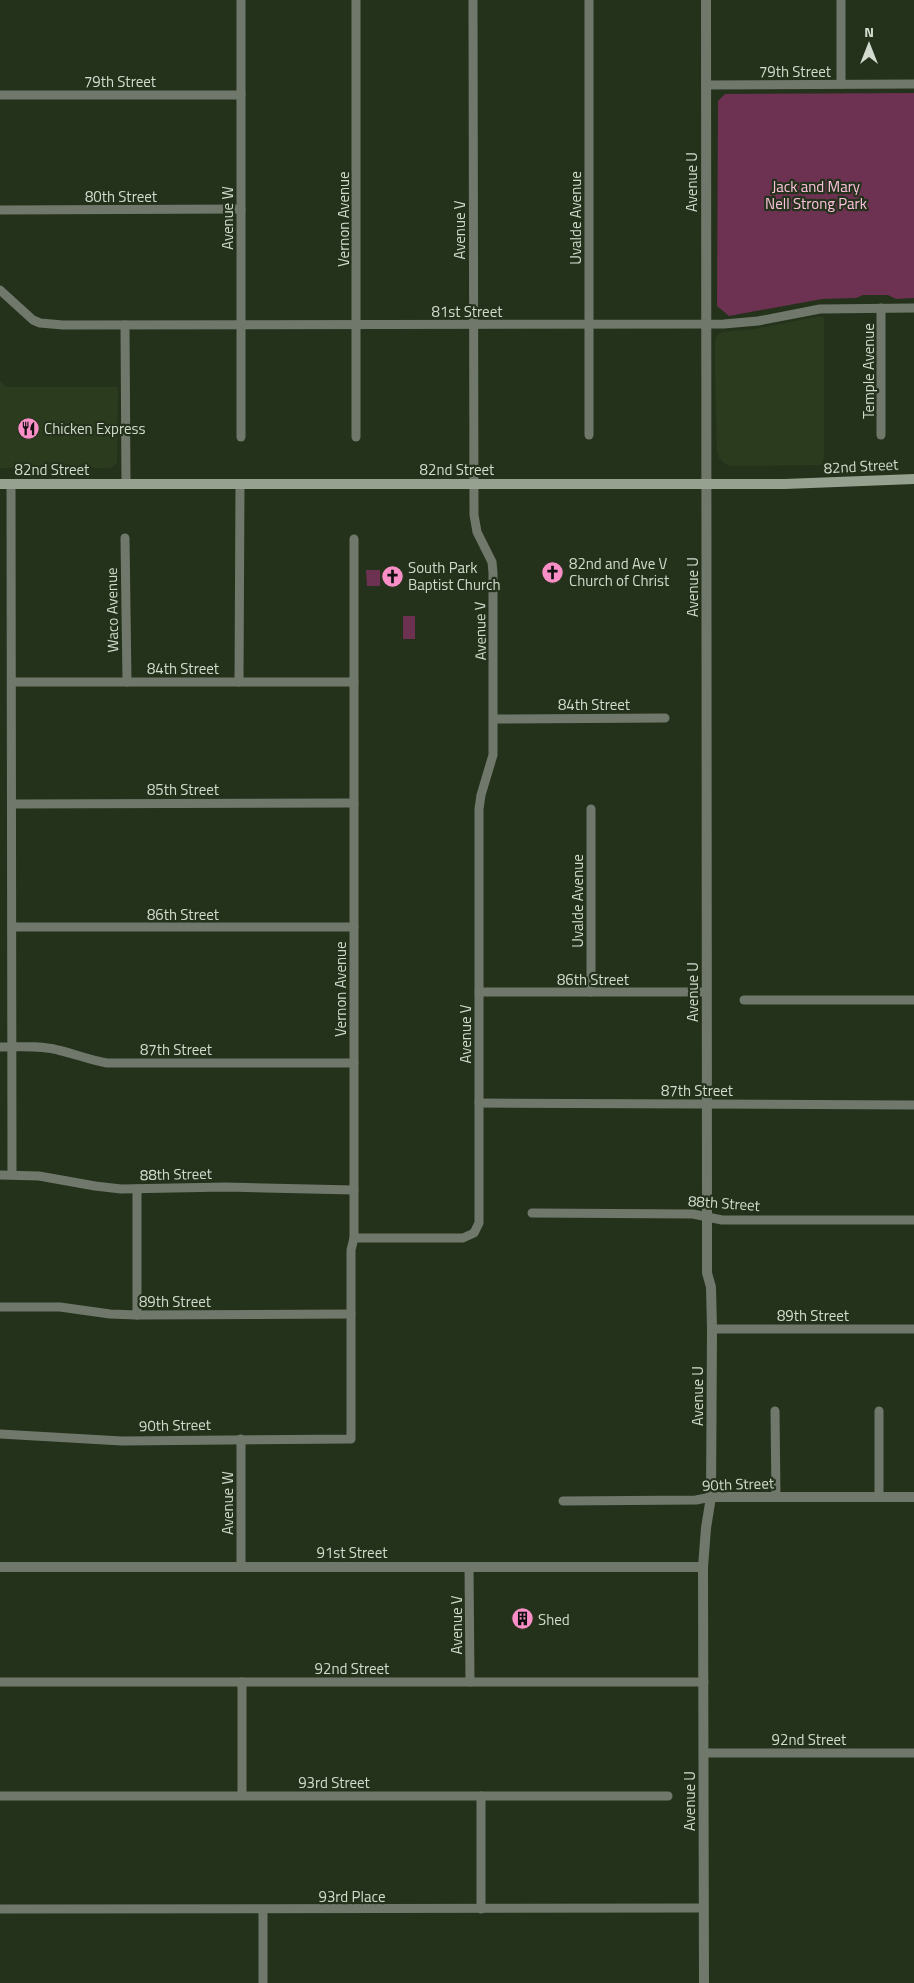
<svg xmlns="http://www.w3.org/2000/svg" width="914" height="1983" viewBox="0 0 914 1983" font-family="'Titillium Web',sans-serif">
<rect width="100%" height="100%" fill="#24321b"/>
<g fill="#2a3b1e">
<path d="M821,316L824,318V457L822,465L731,466L725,464L719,458L717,451L715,370V341L717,335L723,332L755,329Z"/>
<path d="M0,381L6,387H118L117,463L110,468H0Z"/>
</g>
<g fill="#6d3152">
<path d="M914,93V298L896,299L888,295H863L856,298L822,299L729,316L717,306L718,101L725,94Z"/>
<path d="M366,570H380V586H367Z"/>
<rect x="403" y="616" width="12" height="23"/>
</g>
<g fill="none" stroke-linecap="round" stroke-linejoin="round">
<g stroke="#70786c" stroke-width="9">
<path d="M241,0V437"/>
<path d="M356,0V437"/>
<path d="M589,0V435"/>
<path d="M841,84V0"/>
<path d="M706,85L914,84"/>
<path d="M0,95H241"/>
<path d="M0,210L241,209"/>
<path d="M0,290L33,320L40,323L63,325L724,324L758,321L820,309L914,308"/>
<path d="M881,308V435"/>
<path d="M125,325L126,484"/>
<path d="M11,484L12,1174"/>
<path d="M125,538L127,682"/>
<path d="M12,682H354"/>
<path d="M239,682L240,484"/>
<path d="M494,719L665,718"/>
<path d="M12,804L354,803"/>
<path d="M591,809V992"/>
<path d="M12,927H354"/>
<path d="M479,992H707"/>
<path d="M744,1000H914"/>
<path d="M0,1047C19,1047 39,1045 58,1050C75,1054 90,1060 107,1063H354"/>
<path d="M479,1103L914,1105"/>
<path d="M0,1175L39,1176L95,1186L121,1189L226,1187L354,1190"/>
<path d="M137,1189V1315"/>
<path d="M532,1213L693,1214L722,1220H914"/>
<path d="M354,1238H463L474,1233L479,1223V809L481,795L493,755V573L492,562L477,532L474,515L473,0"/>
<path d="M0,1307H60L110,1314L137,1315L351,1314"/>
<path d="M712,1329H914"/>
<path d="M775,1411L776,1497"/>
<path d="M879,1411V1497"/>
<path d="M0,1434L122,1441L351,1439V1250L354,1238V539"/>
<path d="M241,1439V1567"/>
<path d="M563,1501L696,1500L711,1497"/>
<path d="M469,1567L470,1682"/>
<path d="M0,1682H704"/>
<path d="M704,1753H914"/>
<path d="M242,1795V1682"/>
<path d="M0,1796H668"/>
<path d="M0,1909L704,1908"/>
<path d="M481,1909V1796"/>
<path d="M263,1983V1910"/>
</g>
<g stroke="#70786c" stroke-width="10">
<path d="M711,1497H914"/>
<path d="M0,1567H703"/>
<path d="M704,1983L703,1567L706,1528L711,1497L712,1329L711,1287L707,1273V1216L706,0"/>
</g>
<path stroke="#96a28f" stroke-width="10" d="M0,484H785L914,479"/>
</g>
<defs>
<symbol id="restaurant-disc" viewBox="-11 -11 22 22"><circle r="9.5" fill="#fa8fc7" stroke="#24321b"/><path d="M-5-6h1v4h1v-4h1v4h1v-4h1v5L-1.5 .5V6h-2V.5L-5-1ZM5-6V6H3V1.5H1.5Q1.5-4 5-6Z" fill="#111"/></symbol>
<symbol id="church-disc" viewBox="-11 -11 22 22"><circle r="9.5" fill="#fa8fc7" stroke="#24321b"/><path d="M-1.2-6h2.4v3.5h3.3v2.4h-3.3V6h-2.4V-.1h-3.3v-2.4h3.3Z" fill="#111"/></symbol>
<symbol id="building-disc" viewBox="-11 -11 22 22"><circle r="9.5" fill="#fa8fc7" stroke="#24321b"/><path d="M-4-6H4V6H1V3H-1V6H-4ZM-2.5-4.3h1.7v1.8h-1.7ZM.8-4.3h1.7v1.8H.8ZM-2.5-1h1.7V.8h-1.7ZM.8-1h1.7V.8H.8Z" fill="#111"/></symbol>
</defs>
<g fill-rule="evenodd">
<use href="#restaurant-disc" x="16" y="416" width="25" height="25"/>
<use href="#church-disc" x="540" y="560" width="25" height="25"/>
<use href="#church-disc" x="380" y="564" width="25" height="25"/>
<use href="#building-disc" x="510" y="1606" width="25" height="25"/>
</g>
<g text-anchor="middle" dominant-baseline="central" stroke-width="4.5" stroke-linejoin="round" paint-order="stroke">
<g font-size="15" fill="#d2dbcd" stroke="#24321b">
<text x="795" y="71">79th Street</text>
<text x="120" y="81">79th Street</text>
<text transform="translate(691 182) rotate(-90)">Avenue U</text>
<text x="121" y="196">80th Street</text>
<text transform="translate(227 218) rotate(-90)">Avenue W</text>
<text transform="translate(575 218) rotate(-90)">Uvalde Avenue</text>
<text transform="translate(343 219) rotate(-90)">Vernon Avenue</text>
<text transform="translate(459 230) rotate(-90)">Avenue V</text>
<text x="467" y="311">81st Street</text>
<text transform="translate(868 371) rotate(-90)">Temple Avenue</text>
<text transform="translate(861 466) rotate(-3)">82nd Street</text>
<text x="52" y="469">82nd Street</text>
<text x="457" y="469">82nd Street</text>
<text transform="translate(692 587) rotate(-90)">Avenue U</text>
<text transform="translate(112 610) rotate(-91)">Waco Avenue</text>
<text transform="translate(480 631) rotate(-91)">Avenue V</text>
<text x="183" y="668">84th Street</text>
<text x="594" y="704">84th Street</text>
<text x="183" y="789">85th Street</text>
<text transform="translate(577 901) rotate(-90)">Uvalde Avenue</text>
<text x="183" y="914">86th Street</text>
<text x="593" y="979">86th Street</text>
<text transform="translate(340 989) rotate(-90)">Vernon Avenue</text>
<text transform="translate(692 992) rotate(-90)">Avenue U</text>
<text transform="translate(465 1034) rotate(-90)">Avenue V</text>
<text x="176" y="1049">87th Street</text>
<text x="697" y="1090">87th Street</text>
<text transform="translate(176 1174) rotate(-1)">88th Street</text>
<text transform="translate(724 1203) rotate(4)">88th Street</text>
<text x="175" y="1301">89th Street</text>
<text x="813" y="1315">89th Street</text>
<text transform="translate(697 1396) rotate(-90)">Avenue U</text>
<text transform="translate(175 1425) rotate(-1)">90th Street</text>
<text transform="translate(738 1484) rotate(-2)">90th Street</text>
<text transform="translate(227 1503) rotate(-90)">Avenue W</text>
<text x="352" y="1552">91st Street</text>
<text transform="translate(456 1625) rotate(-90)">Avenue V</text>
<text x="352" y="1668">92nd Street</text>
<text x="809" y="1739">92nd Street</text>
<text x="334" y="1782">93rd Street</text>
<text transform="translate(689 1801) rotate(-90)">Avenue U</text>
<text x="352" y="1896">93rd Place</text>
</g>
<g font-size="15" fill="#fdc1de" stroke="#24321b">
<text x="816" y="186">Jack and Mary<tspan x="816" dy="17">Nell Strong Park</tspan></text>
</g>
<g font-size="15" fill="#d2dbcd" stroke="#24321b" text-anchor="start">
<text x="44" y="428">Chicken Express</text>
<text x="569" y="563">82nd and Ave V<tspan x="569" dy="17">Church of Christ</tspan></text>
<text x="408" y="567">South Park<tspan x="408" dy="17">Baptist Church</tspan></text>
<text x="538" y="1619">Shed</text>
</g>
</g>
<g transform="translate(869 45)" stroke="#24321b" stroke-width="4" paint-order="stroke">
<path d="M0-4L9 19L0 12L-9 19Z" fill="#d2dbcd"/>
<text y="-8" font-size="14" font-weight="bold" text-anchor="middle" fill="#d2dbcd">N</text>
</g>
</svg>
